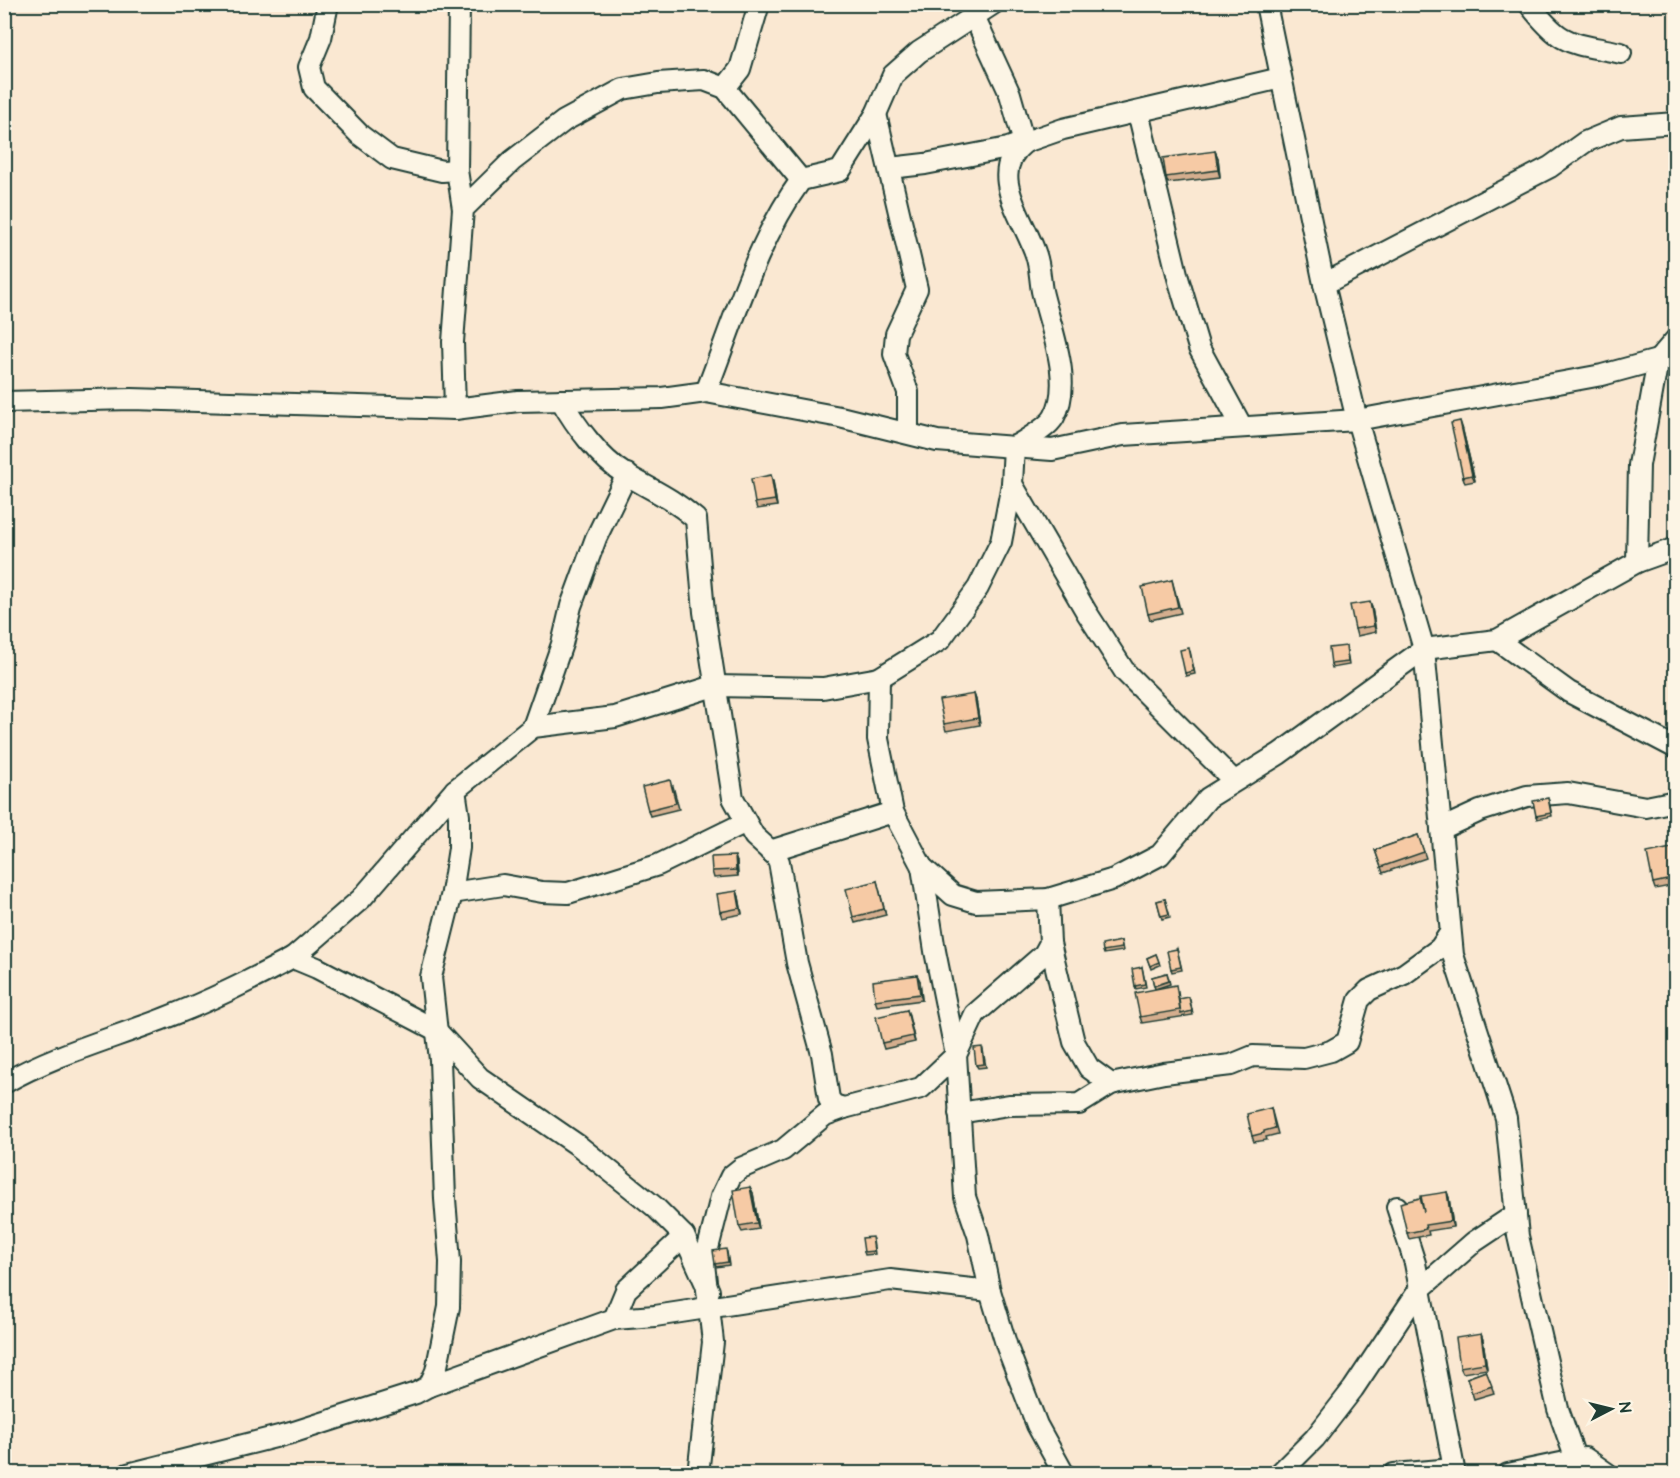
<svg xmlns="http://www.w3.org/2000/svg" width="1680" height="1478" viewBox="0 0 1680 1478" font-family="'Architects Daughter',sans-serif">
<rect width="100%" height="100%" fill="#fae8d2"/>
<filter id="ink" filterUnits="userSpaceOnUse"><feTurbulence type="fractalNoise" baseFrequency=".0167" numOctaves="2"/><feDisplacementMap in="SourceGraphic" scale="12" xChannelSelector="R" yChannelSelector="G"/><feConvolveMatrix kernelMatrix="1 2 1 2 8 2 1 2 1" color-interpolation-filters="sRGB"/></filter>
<g filter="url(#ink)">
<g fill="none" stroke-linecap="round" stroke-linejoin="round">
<defs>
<g id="street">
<path d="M328,4L321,38L309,67L314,88L360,135L392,159L442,171L457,170"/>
<path d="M459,4L457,170L463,209"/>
<path d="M1266,4L1324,284L1357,420L1424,649L1453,955L1506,1118L1518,1236L1558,1409L1581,1474"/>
<path d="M1529,4C1563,48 1570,42 1621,53"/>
<path d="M974,16L1010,94L1024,143C985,173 1025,220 1036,255C1040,267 1040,280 1042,291C1050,327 1074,382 1054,417C1047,429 1026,439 1014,447L1012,484L1087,613L1125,672L1234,781"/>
<path d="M725,88L740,69L759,4"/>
<path d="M1138,112L1178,278L1199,348L1242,427"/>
<path d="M876,114L917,289L896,334L894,354L908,392V432"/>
<path d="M890,168L925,164L1008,148L1063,129L1281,78"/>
<path d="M1324,284L1550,167L1585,142L1621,127L1676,123"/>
<path d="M706,392C734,321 756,242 801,180L840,171L876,114L893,75L919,52L993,4"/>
<path d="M561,400C575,425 600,459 625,474C652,490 672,498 696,519L704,612L733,798L754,836L776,856L779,862L797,963L822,1054L829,1099L834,1105L844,1108L921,1088L956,1055L935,951L922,867"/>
<path d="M4,402L132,399L455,409L518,401L662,398L706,392L840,417L937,441L1052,450L1123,435L1357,420L1602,375L1676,355"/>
<path d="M455,409L453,342L463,209L512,161L564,121L623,89L658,83L704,80L725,88L801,180"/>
<path d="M1637,562L1676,548"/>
<path d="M1497,640L1569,692L1676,748"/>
<path d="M879,678L878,739L893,812L922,867L953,895L976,902L1048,899L1114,879L1160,855L1208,798L1279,754L1424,649L1497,640L1637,562L1639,465L1658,360L1676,339"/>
<path d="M533,727L562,644L571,606L596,538L627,474"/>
<path d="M1441,829L1480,811L1527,796L1568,793L1646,807L1676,801"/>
<path d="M770,851L893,812"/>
<path d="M452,893L503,885L542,892L568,893L658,865L746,822"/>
<path d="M1048,899L1050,943L1044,954L975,1014L956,1055L965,1197L978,1235L990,1291L1007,1347L1037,1425L1064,1474"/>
<path d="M1050,943L1074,1042L1089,1068L1111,1084"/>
<path d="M293,958L361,899L455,790L533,727L615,717L714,686L823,688L879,678L940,640L978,588L1001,542L1012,484"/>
<path d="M4,1083C55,1054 111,1039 165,1018C210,1001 251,980 293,958L317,968L436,1030L480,1078L579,1146L655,1207L684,1236L709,1291"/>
<path d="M959,1113L1009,1105L1079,1104L1111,1084L1164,1073L1231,1065L1253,1056L1304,1058L1331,1051L1347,1042L1359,1000L1369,990L1404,974L1440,948L1450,933"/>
<path d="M1397,1207L1415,1263L1455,1474"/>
<path d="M614,1319L626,1290L684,1236"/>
<path d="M429,1386L614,1319L655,1316L890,1280L990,1291"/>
<path d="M128,1474L291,1433L416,1393L429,1386L436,1371L449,1307L450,1262L445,1199L440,1060L431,977L452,893L459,848V816L455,790"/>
<path d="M698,1474L713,1342L704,1264L721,1197L731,1176L741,1168L783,1150L825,1115L844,1108"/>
<path d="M1279,1474L1315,1438L1353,1389L1419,1290L1474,1242L1516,1214"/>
<path d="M1394,1474L1453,1469"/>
<path d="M1508,1474L1585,1458L1608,1474"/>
</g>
</defs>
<use href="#street" stroke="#1f3d34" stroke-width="24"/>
<use href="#street" stroke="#fcf5e5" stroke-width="20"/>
</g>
<g fill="#d4ae8e" stroke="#1f3d34" stroke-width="1.5">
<path d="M1215,151L1218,158L1220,177L1168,183L1166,177Z"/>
<path d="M1462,427L1475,481L1465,483L1463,477Z"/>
<path d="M773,481L777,506L757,509L755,503Z"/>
<path d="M1172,580L1181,613L1150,620L1148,614Z"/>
<path d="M1372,608L1376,632L1357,636L1355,629Z"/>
<path d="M1346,646L1349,665L1332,668L1331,664Z"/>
<path d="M1190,651L1195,674L1186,676L1185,673Z"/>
<path d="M974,694L976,700L980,725L946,731L944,724Z"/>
<path d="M673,786L679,809L650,816L648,810Z"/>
<path d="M1549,801L1552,816L1537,819L1536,816Z"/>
<path d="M1418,835L1426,858L1383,873L1375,850Z"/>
<path d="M1676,847V885L1655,889L1653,883Z"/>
<path d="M737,862L738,876L714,878L712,871Z"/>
<path d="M877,881L886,915L855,923L853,917Z"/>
<path d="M737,891L739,897L742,914L722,918L720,912Z"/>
<path d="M1165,899L1170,917L1162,919L1157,901Z"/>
<path d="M1121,941L1123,951L1104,954L1103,951Z"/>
<path d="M1177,949L1182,970L1172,972L1171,969Z"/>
<path d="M1156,954L1160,965L1151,969L1147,958Z"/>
<path d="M1142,967L1146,987L1136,989L1135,986Z"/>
<path d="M1167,973L1170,984L1155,989L1152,977Z"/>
<path d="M917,975L920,981L922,1000L877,1006L875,1000Z"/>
<path d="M1178,992L1179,999L1190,1000L1193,1015L1142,1023L1140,1017Z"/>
<path d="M907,1010L915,1042L884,1049L882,1043Z"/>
<path d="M983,1050L986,1067L978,1068L976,1065Z"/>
<path d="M1271,1108L1278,1134L1266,1137L1267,1140L1254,1142L1252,1136Z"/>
<path d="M750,1187L753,1193L759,1229L742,1232L739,1226Z"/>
<path d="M1447,1192L1449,1198L1453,1227L1428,1231L1429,1235L1409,1239L1407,1233L1423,1209Z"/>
<path d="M873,1240L875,1254L865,1255L864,1252Z"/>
<path d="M727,1252L729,1265L716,1267L715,1264Z"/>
<path d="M1481,1334L1483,1340L1487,1369L1463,1373L1460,1367Z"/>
<path d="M1486,1371L1494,1393L1474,1399L1467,1378Z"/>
</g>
<g fill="#ac8d74" stroke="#1f3d34" stroke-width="1.5">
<path d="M1215,151L1218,158L1220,177L1218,170Z"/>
<path d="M1460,421L1462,427L1475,481L1472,475Z"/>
<path d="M771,475L773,481L777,506L775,500Z"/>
<path d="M1370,602L1372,608L1376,632L1374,626Z"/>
<path d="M974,694L976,700L980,725L978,718Z"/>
<path d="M735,856L737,862L738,876L736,870Z"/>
<path d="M737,891L739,897L742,914L740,908Z"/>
<path d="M917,975L920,981L922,1000L920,994Z"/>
<path d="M907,1010L909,1016L915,1042L913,1036Z"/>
<path d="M750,1187L753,1193L759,1229L757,1223Z"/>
<path d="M1447,1192L1449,1198L1453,1227L1451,1221Z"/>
<path d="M1481,1334L1483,1340L1487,1369L1485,1363Z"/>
</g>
<g fill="#f6caa5" stroke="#1f3d34" stroke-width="1.5">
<path d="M1215,151L1218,170L1166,177L1163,158Z"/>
<path d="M1460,421L1472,475L1463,477L1451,423Z"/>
<path d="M771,475L775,500L755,503L751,479Z"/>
<path d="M1172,580L1178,607L1148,614L1142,587Z"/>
<path d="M1370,602L1374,626L1355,629L1350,605Z"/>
<path d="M1346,646L1348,662L1331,664L1329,648Z"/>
<path d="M1189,648L1194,671L1185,673L1180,650Z"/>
<path d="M974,694L978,718L944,724L939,700Z"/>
<path d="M670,780L676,803L648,810L642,787Z"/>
<path d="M1548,798L1551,813L1536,816L1533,801Z"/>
<path d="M1418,835L1424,852L1381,867L1375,850Z"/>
<path d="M1676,847V878L1653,883L1647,853Z"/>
<path d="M735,856L736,870L712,871L711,857Z"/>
<path d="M877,881L884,909L853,917L846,889Z"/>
<path d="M737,891L740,908L720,912L717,894Z"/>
<path d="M1165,899L1169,914L1161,916L1157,901Z"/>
<path d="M1121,941L1122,948L1103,951L1102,945Z"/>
<path d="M1177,949L1181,967L1171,969L1167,951Z"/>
<path d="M1156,954L1159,962L1150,966L1147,958Z"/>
<path d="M1142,967L1145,984L1135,986L1132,969Z"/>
<path d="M1167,973L1169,981L1154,986L1152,977Z"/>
<path d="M917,975L920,994L875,1000L873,981Z"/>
<path d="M1176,985L1180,1010L1140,1017L1135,993Z"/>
<path d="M1189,997L1192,1011L1181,1014L1179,999Z"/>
<path d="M907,1010L913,1036L882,1043L876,1017Z"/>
<path d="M982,1047L984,1064L976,1065L974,1048Z"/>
<path d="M1271,1108L1275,1128L1264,1131V1133L1252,1136L1247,1114Z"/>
<path d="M750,1187L757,1223L739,1226L733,1190Z"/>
<path d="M1447,1192L1451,1221L1425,1225L1426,1229L1407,1233L1400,1203L1420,1198L1424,1212L1421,1196Z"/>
<path d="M872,1237L874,1251L864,1252L862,1238Z"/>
<path d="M726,1249L728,1262L715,1264L713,1251Z"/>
<path d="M1481,1334L1485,1363L1460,1367L1456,1338Z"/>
<path d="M1486,1371L1492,1386L1472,1393L1467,1378Z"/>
</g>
</g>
<rect width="1680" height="1478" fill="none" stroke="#fcf5e5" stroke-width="24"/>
<rect x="12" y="12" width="1656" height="1454" fill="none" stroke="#1f3d34" stroke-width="2" filter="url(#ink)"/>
<g transform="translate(1611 1409) rotate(83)" stroke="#fcf5e5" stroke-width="4.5" paint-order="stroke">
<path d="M0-4.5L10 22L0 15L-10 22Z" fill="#1f3d34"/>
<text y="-9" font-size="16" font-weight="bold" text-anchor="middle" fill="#1f3d34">N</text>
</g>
</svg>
